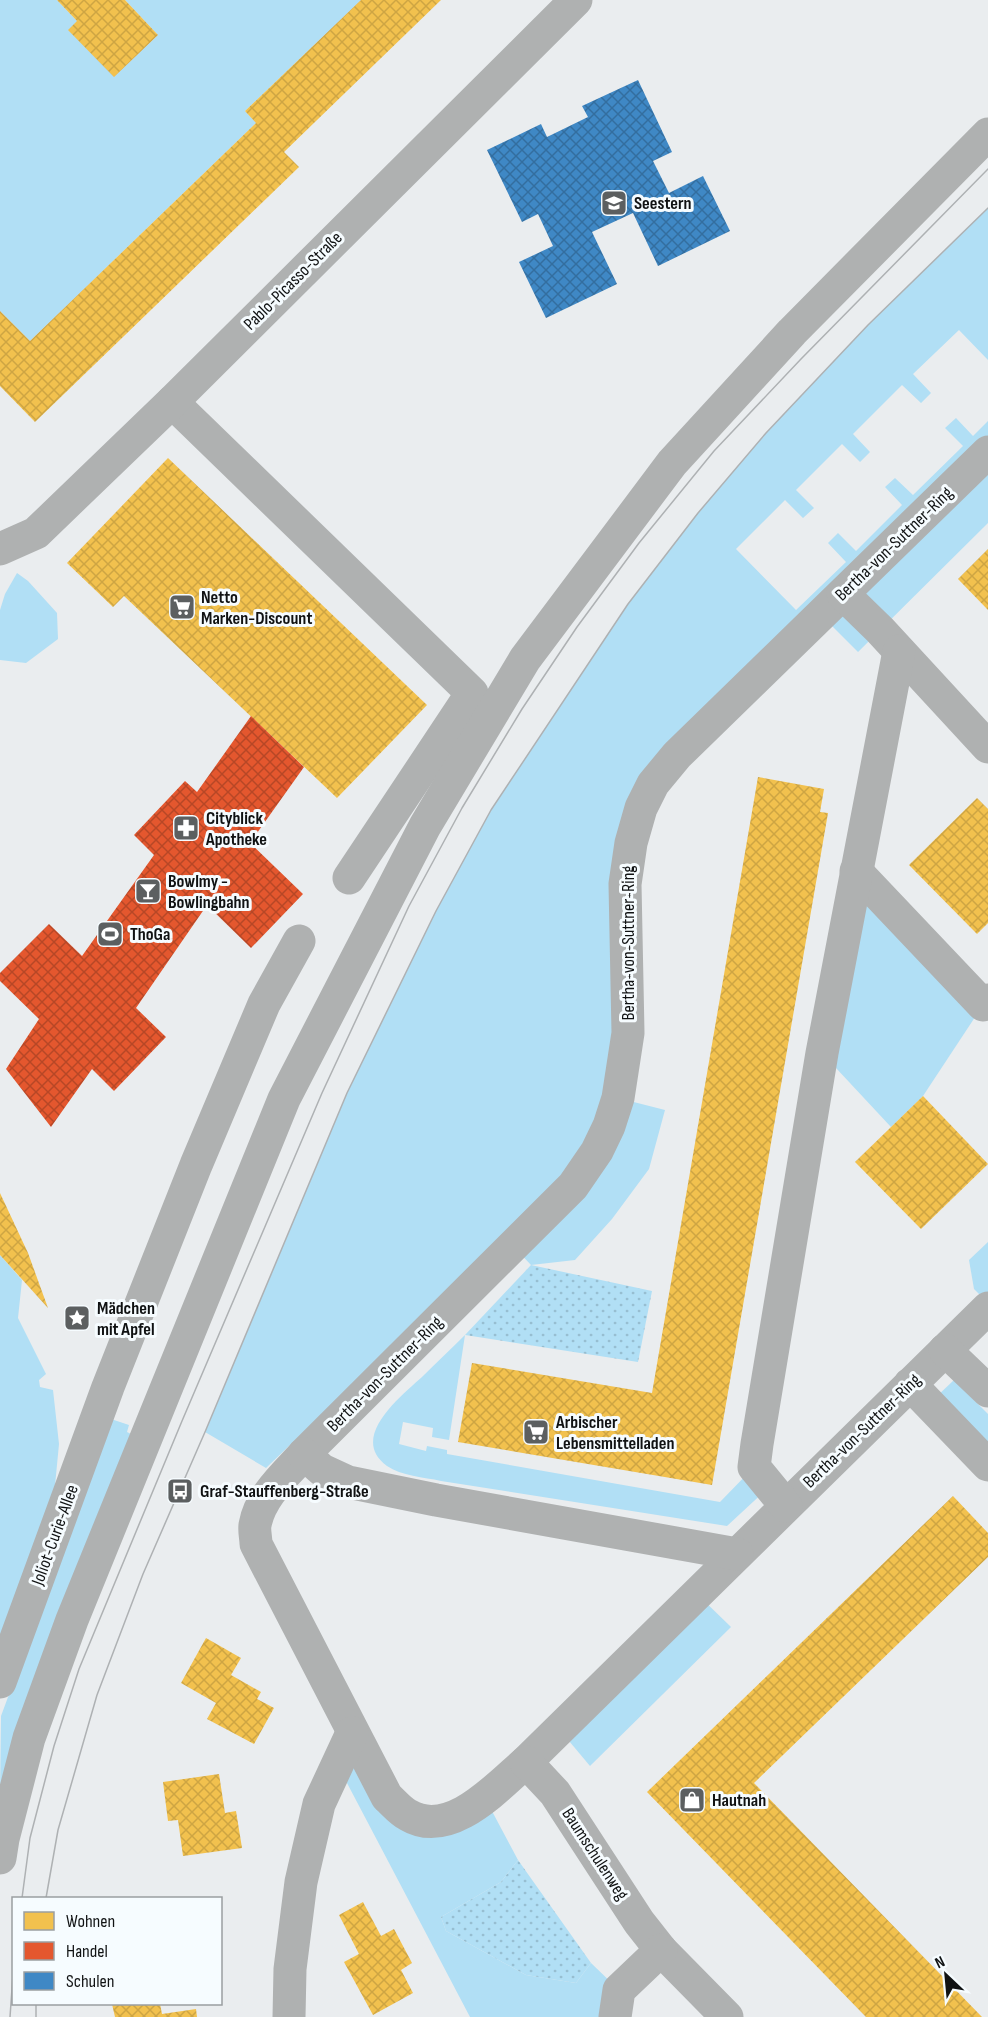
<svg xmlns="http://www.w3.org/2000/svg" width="988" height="2017" viewBox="0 0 988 2017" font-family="'Sofia Sans Condensed',sans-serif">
<defs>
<pattern id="park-dots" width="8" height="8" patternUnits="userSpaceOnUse" patternTransform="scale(1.5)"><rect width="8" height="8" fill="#b1dff5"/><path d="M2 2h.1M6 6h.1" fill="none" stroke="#97bed1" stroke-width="1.8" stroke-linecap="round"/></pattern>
<pattern id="homes-cross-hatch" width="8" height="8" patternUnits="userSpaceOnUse" patternTransform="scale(1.5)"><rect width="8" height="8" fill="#f2c14e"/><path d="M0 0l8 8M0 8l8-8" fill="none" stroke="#cea543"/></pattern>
<pattern id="shops-cross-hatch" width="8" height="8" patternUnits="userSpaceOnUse" patternTransform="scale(1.5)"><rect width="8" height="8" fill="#e4572e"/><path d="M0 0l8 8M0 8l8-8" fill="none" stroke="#b74726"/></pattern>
<pattern id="schools-cross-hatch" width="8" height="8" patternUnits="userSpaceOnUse" patternTransform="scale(1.5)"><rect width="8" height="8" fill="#3f88c5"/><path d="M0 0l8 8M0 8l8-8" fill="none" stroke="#336e9f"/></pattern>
</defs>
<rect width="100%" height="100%" fill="#eaedef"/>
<g fill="#b1dff5">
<path d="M0,0H57L77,21L114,77L158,35L125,0H361L245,111L256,123L30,341L0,311Z"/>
<path d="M988,208V360L959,330L913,374L931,393L921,403L902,385L853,434L870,452L860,462L842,444L796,490L814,508L803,518L785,500L736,549L796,610L846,562L828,543L838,533L856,551L902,505L885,487L895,478L913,495L963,446L945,428L956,418L973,436L988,421V523L858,652L821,615L641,808L618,1098L665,1110L649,1169L612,1219L575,1260L531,1265L513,1246L361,1377L266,1468L205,1432L347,1093L436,911L491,810L628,604L698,513L766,433L868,325Z"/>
<path d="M17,573L28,581L57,613L58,639L26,663L0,660V610L5,594Z"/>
<path d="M856,871L983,1005L923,1096L891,1127L822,1053Z"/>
<path d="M988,1242V1303L974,1289L969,1260Z"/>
<path d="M0,1255L22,1280L18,1318L46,1374L39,1380L40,1387L53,1390L59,1444L54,1496L0,1644Z"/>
<path d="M465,1335L449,1440L432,1437L433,1428L403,1422L399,1444L426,1451L427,1446L447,1450V1454L720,1502L754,1467L769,1487L727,1526L441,1481C424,1477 401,1476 387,1466C348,1438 401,1396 422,1377C436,1363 451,1349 465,1335Z"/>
<path d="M954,1380L988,1414V1465L934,1399Z"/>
<path d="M111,1419L129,1425L127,1432L135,1436L0,1800L1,1716Z"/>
<path d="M697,1594L731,1627L590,1766L559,1729Z"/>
<path d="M352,1733L408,1815L485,1798L518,1860L501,1882L441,1917L446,1931L526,1975L576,1983L591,1963L619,1990L615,2017H470L337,1764Z"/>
</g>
<g fill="url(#park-dots)">
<path d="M531,1265L652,1291L638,1362L465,1335Z"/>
<path d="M518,1860L591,1963L576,1983L526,1975L446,1931L441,1917L501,1882Z"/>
</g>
<g fill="url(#homes-cross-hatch)">
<path d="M57,0H125L158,35L114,77L68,30L77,21Z"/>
<path d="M361,0H441L284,152L299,167L35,422L0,386V311L30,341L256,123L245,111Z"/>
<path d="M168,458L427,705L337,798L124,596L113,607L67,563Z"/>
<path d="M988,549V610L958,579Z"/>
<path d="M758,777L824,789L820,812L828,813L712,1485L458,1442L472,1363L652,1393Z"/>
<path d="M977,798L988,809V923L977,934L909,865Z"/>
<path d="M923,1096L988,1164L921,1229L855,1162Z"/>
<path d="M0,1193L28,1253L48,1308L0,1255Z"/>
<path d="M953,1496L988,1533V1557L754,1783L982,2017H866L647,1792Z"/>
<path d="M206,1638L241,1658L231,1675L261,1692L257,1699L274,1708L254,1744L207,1719L216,1703L181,1683Z"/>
<path d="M219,1774L225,1813L236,1811L242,1848L183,1856L178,1820L168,1821L163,1782Z"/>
<path d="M363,1902L381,1936L394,1929L412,1963L401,1970L413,1993L373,2015L344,1962L359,1954L339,1915Z"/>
<path d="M112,2004H160L162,2014L196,2009L197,2017H115Z"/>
</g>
<path fill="url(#shops-cross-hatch)" d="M251,716L304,767L250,843L303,894L251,948L207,905L136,1008L166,1037L114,1091L92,1069L51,1127L6,1069L39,1019L0,981V973L49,924L82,956L154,855L134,835L185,781L197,792Z"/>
<path fill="url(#schools-cross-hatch)" d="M638,80L672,152L653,161L669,193L703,176L730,231L658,266L633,213L592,232L617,284L546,318L519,262L553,246L538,214L522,222L487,150L541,124L547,137L588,117L582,106Z"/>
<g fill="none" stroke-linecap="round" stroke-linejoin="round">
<g stroke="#afb1b1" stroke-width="33">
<path d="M172,402L472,693L349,878"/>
<path d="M988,452L677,755L653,784L641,808L631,843L625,884L628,1033L618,1098L609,1126L597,1151L573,1186L304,1454C286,1474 260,1496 255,1525C254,1531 256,1538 256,1544L387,1797C393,1802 400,1811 408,1815C450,1840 497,1787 526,1762L988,1308"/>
<path d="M0,549L36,533L172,402L576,0"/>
<path d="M843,594L880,630L988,747"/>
<path d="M856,871L983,1005L988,1000"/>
<path d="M945,1350L988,1391"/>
<path d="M910,1384L988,1465"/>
<path d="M304,1454L322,1470L348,1482L436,1500L737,1554"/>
<path d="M786,1506L754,1467L757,1444L822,1053L899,651"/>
<path d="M0,1682L108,1387L196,1165L264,1004L299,941"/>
<path d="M526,1762L555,1793L639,1922L661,1950L727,2017"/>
<path d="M0,1858L3,1839L29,1738L72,1620L284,1099L425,826L525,659L672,463L792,332L988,134"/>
<path d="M289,2017L290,1969L301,1882L319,1804L352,1733"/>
<path d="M615,2017L619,1990L661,1950"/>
</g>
<g stroke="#aeb1b3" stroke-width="1.5">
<path d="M22,1898L30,1838L54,1746L79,1669L182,1421L322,1093L409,906L462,808L522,709L577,627L639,543L714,451L801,359L988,169"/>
<path d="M46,1898L58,1830L97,1695L143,1574L205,1432L347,1093L436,911L491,810L628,604L698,513L766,433L868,325L988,208"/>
<path d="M36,2004V2017"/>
<path d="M10,2017L14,1960"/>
</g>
</g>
<defs>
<symbol id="school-square" viewBox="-11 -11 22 22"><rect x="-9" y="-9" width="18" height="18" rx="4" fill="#5c5f60" stroke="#f6fcff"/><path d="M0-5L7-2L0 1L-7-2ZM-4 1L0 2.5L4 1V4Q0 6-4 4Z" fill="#fff"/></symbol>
<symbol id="supermarket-square" viewBox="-11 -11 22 22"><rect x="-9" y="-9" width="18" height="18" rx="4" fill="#5c5f60" stroke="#f6fcff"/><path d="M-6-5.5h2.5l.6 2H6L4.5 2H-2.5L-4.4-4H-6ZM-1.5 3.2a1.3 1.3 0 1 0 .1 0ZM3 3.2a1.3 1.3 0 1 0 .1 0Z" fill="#fff"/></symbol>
<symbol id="pharmacy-square" viewBox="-11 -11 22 22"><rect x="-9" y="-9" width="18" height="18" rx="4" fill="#5c5f60" stroke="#f6fcff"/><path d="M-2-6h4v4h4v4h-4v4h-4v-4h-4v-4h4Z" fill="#fff"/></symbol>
<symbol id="bar-square" viewBox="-11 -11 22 22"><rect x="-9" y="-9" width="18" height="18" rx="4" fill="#5c5f60" stroke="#f6fcff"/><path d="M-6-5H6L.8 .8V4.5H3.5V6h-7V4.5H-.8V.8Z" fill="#fff"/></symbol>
<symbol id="stadium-square" viewBox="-11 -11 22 22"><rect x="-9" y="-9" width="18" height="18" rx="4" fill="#5c5f60" stroke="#f6fcff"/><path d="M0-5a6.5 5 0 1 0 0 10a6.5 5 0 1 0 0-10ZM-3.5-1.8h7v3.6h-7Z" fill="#fff"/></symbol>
<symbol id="sight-square" viewBox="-11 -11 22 22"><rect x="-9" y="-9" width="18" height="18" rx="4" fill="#5c5f60" stroke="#f6fcff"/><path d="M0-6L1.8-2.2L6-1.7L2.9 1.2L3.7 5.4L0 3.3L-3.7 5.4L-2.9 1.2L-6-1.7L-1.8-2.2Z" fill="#fff"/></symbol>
<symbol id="bus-square" viewBox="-11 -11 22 22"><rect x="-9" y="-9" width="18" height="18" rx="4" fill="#5c5f60" stroke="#f6fcff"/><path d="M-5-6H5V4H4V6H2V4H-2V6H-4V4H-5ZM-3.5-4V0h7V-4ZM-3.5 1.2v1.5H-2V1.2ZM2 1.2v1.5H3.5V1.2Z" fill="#fff"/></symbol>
<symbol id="shop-square" viewBox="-11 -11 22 22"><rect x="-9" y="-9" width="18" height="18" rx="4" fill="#5c5f60" stroke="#f6fcff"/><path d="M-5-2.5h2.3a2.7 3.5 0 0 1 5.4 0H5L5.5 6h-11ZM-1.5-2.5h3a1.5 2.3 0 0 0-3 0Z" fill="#fff"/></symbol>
</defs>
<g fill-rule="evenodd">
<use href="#school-square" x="599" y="188" width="30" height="30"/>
<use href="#supermarket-square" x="167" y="592" width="30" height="30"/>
<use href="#pharmacy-square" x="171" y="813" width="30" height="30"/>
<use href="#bar-square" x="133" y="876" width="30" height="30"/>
<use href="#stadium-square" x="95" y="919" width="30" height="30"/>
<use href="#sight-square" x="62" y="1303" width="30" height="30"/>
<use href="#supermarket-square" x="521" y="1417" width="30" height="30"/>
<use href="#bus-square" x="165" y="1476" width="30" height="30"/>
<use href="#shop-square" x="677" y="1785" width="30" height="30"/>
</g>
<g text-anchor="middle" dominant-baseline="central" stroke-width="6" stroke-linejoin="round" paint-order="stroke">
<g font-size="18" font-weight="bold" fill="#101213" stroke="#f6fcff" text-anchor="start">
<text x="634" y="203">Seestern</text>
<text x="201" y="597">Netto<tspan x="201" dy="21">Marken-Discount</tspan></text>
<text x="206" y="818">Cityblick<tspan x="206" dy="21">Apotheke</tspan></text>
<text x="168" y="881">Bowlmy -<tspan x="168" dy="21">Bowlingbahn</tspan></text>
<text x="130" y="934">ThoGa</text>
<text x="97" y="1308">Mädchen<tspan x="97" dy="21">mit Apfel</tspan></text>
<text x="556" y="1422">Arbischer<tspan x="556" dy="21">Lebensmittelladen</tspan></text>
<text x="200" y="1491">Graf-Stauffenberg-Straße</text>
<text x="712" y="1800">Hautnah</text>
</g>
<g font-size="18" fill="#101213" stroke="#f6fcff">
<text transform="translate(293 281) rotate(-45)">Pablo-Picasso-Straße</text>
<text transform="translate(894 544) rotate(-44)">Bertha-von-Suttner-Ring</text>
<text transform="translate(628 943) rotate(-90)">Bertha-von-Suttner-Ring</text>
<text transform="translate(385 1374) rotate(-45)">Bertha-von-Suttner-Ring</text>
<text transform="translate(862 1431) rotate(-44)">Bertha-von-Suttner-Ring</text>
<text transform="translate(55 1535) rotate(-70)">Joliot-Curie-Allee</text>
<text transform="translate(595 1854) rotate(57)">Baumschulenweg</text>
</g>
</g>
<rect x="12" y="1897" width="210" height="108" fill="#f6fcff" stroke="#9a9ea1" stroke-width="1.5"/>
<rect x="24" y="1912" width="30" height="18" fill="#f2c14e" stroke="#9a9ea1" stroke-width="1.5"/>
<text x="66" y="1927" font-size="18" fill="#101213">Wohnen</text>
<rect x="24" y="1942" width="30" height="18" fill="#e4572e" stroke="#9a9ea1" stroke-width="1.5"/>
<text x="66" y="1957" font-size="18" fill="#101213">Handel</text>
<rect x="24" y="1972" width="30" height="18" fill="#3f88c5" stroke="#9a9ea1" stroke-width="1.5"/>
<text x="66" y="1987" font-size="18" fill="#101213">Schulen</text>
<g transform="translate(946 1975) rotate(334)" stroke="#f6fcff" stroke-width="4.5" paint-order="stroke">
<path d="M0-4.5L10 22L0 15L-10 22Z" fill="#101213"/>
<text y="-9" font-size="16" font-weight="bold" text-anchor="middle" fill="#101213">N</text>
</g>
</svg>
